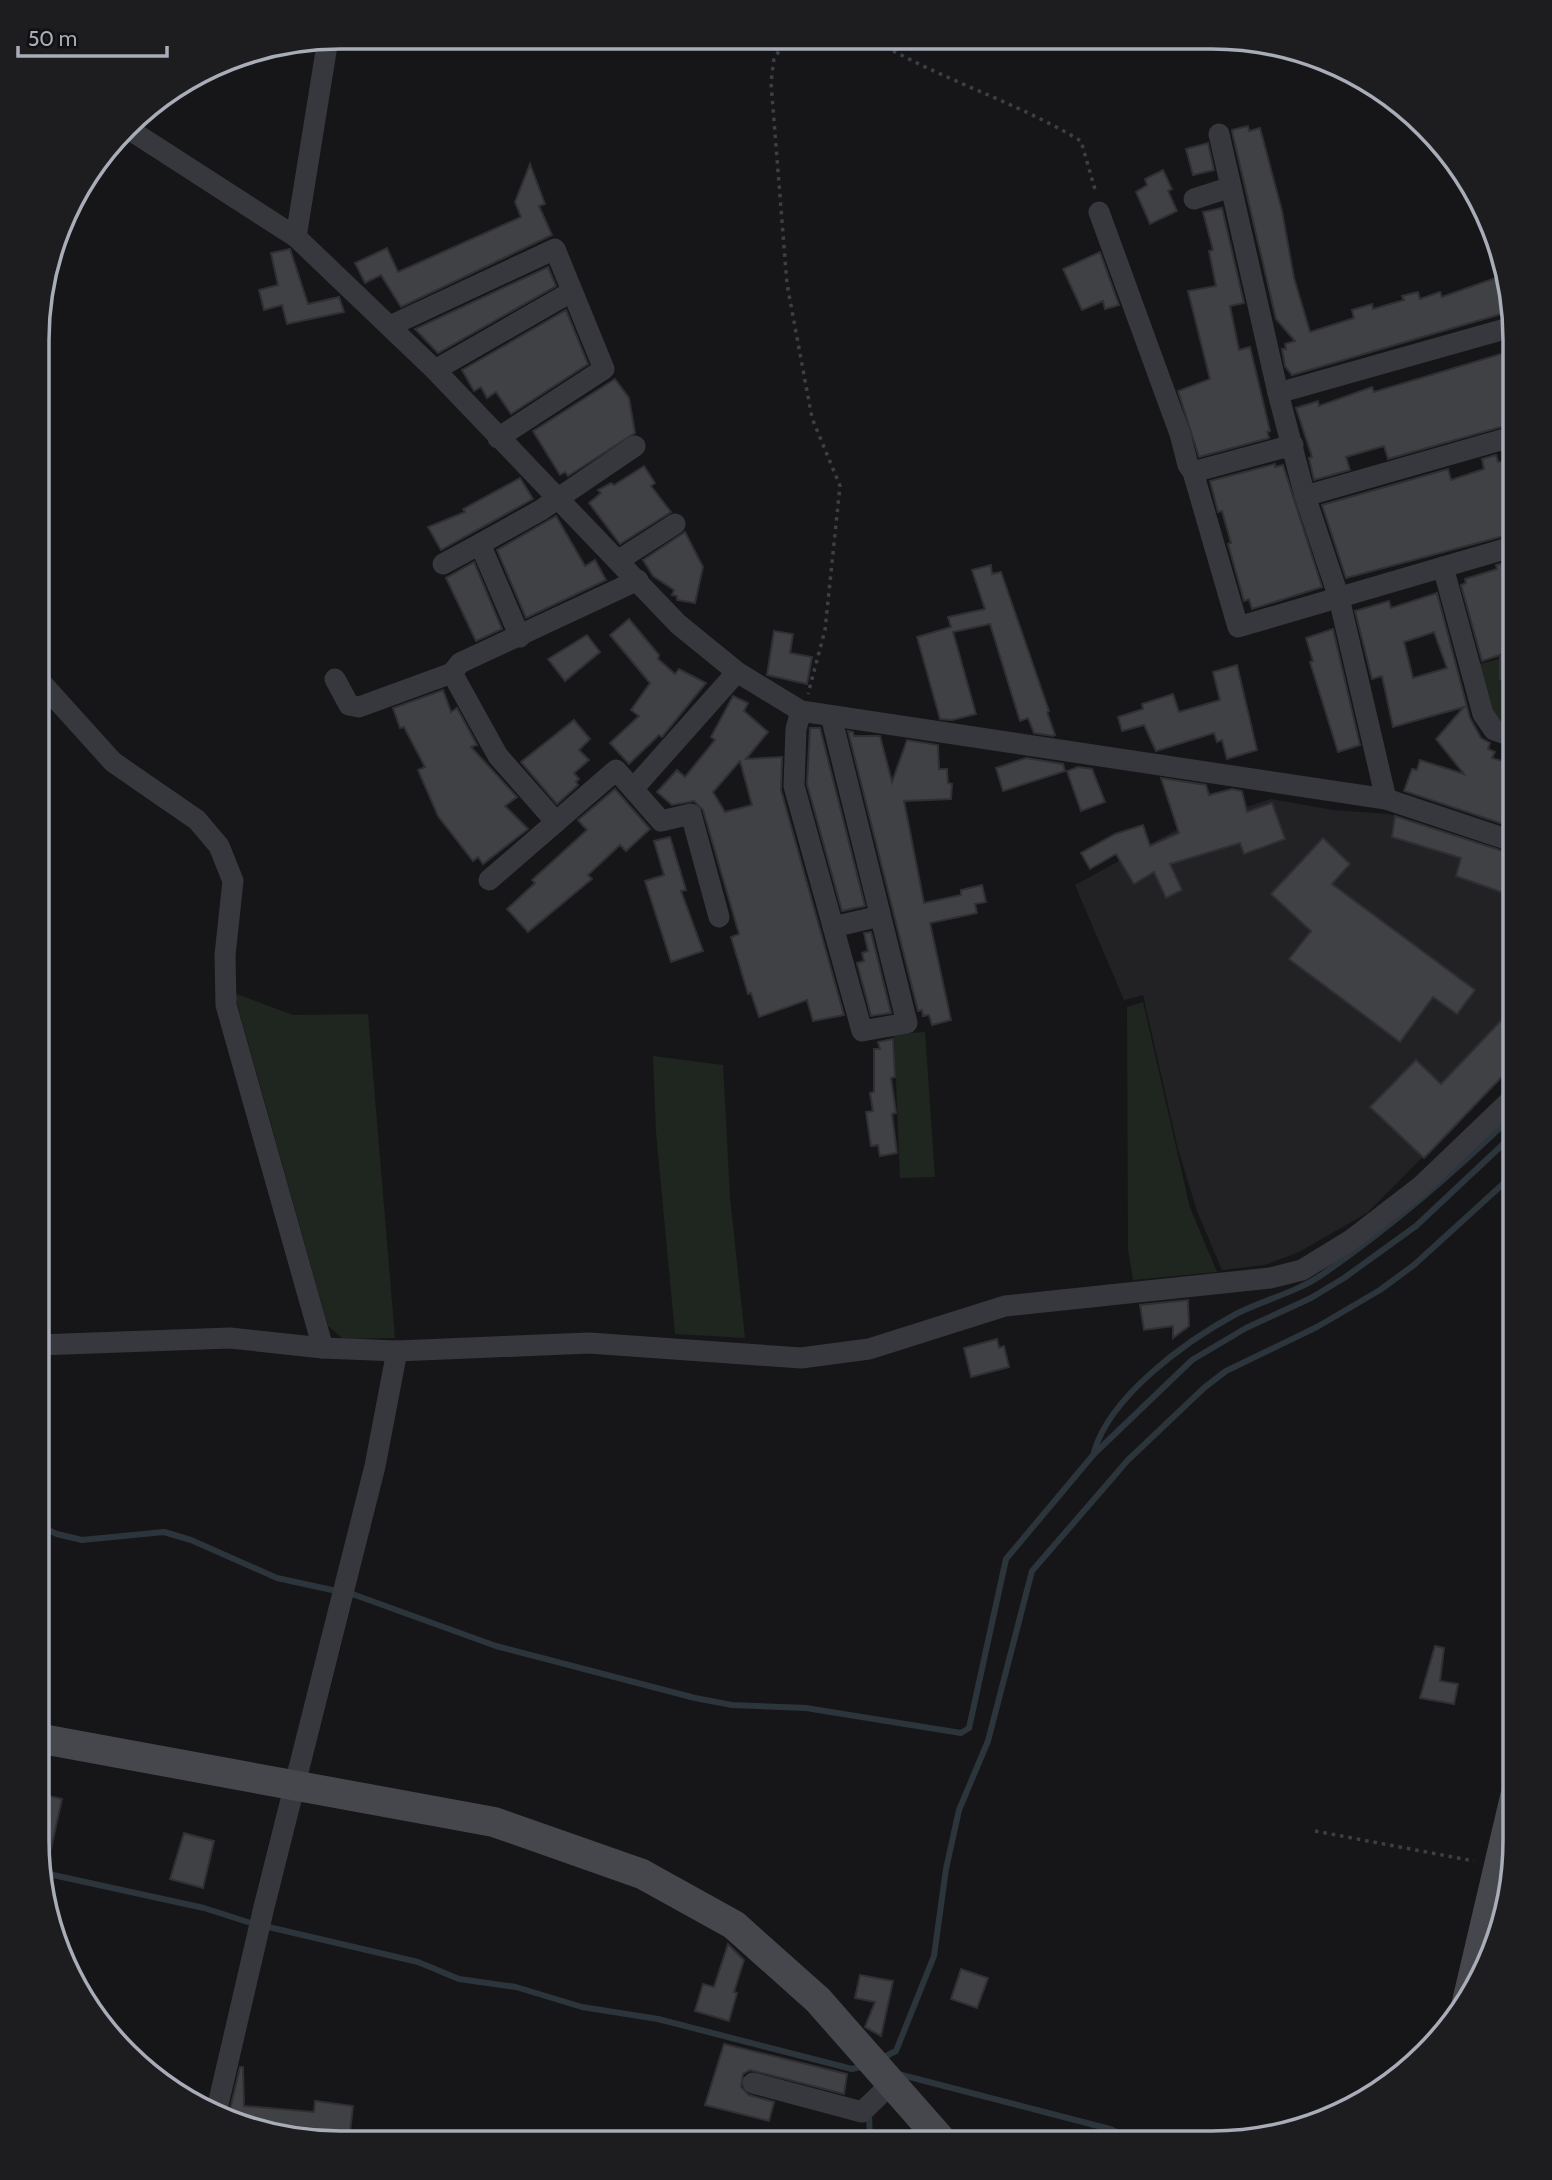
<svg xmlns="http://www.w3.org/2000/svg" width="1552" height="2180" viewBox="0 0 1552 2180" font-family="Cabin,sans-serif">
<rect width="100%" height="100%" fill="#161618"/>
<path fill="#222225" d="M1271,799L1333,810L1389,814L1515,855V1064L1367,1213L1299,1252L1265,1265L1222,1270L1197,1211L1178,1149L1143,995L1124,1000L1075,885L1176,830Z"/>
<g fill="#1e261f">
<path d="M1515,655V729L1495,719L1479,664Z"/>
<path d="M234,993L293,1015L368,1014L395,1338L343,1339L328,1326Z"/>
<path d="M1143,1002L1190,1208L1217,1272L1133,1280L1128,1249L1127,1007Z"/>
<path d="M925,1032L935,1177L900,1178L894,1034Z"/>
<path d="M653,1056L723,1065L730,1197L745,1338L675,1334L656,1132Z"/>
</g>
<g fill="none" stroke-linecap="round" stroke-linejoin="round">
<g stroke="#2c353c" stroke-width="6">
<path d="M1094,1452C1110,1396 1186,1341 1236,1314C1265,1299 1296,1293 1323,1274C1392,1226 1455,1172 1515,1113"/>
<path d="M37,1525L57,1534L82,1540L164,1532L191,1540L277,1578L355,1595L496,1646L695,1698L732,1705L806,1708L961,1733L969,1728L1006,1559L1094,1454L1192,1360L1246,1328L1311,1298L1344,1278L1416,1226L1515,1133"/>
<path d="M44,1873L204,1908L251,1923L418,1962L459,1979L516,1987L582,2007L658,2019L852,2069L864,2066"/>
<path d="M880,2059L896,2051L934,1956L946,1869L959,1810L988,1741L1032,1571L1128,1460L1205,1387L1226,1371L1317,1327L1380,1290L1414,1265L1515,1173"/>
<path d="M898,2074L1110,2129L1142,2143"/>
<path d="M869,2113L870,2142"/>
</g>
</g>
<g fill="#404145" stroke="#303034" stroke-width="2" fill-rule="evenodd">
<path d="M1248,126L1249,131L1260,128L1282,211L1294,278L1310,332L1354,318L1352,310L1372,304L1373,309L1404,300L1402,296L1418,292L1420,299L1440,292L1442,297L1498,277L1508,312L1292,375L1285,366L1282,349H1286L1285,344L1295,341L1276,319L1233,136L1232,130Z"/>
<path d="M1208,143L1214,170L1193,175L1186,149Z"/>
<path d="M530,164L545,204L539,206L552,235L401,307L381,275L365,283L355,263L387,248L398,272L521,217L515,202Z"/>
<path d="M1163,170L1172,189L1168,191L1177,211L1150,224L1136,192L1147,185L1145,179Z"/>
<path d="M1222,208L1244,303L1230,306L1239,350L1250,347L1270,431L1267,432L1269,438L1199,457L1178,391L1210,379L1188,291L1216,286L1209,251L1213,250L1203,212Z"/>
<path d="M290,249L308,304L339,297L344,312L287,324L282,305L264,310L259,290L278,285L271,253Z"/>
<path d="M1100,252L1119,305L1105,309L1103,301L1082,310L1063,269Z"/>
<path d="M548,267L556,286L438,353L415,329Z"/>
<path d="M566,310L588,364L511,414L496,392L487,398L481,387L474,391L462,370Z"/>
<path d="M1511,351L1515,366V423L1388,459L1384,446L1346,457L1350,470L1314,480L1309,458L1312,457L1296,408L1318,401L1319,406L1372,387L1374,392Z"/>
<path d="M615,379L629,398L635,433L568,476L565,472L560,475L533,431Z"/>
<path d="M1496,455L1498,462L1515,460V533L1346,578L1322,505L1448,469L1451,480L1484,469L1482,459Z"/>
<path d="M1275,464V467L1283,465L1322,587L1252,609L1249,599L1244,601L1228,544L1231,543L1222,511L1218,512L1210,481Z"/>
<path d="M644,466L655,483L651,486L671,512L620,544L589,503L601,493L598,490L611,483L614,485Z"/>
<path d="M520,478L533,499L441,550L428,527L465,512L463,509Z"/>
<path d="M556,516L585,566L595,560L606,580L526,618L497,550Z"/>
<path d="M685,532L703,567L695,603L677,600V596L672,595L674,590L653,576L643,560Z"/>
<path d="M1515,560V679H1500V655L1482,661L1461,585L1466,583L1465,579L1497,569L1496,565Z"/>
<path d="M474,562L502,629L476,641L446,578Z"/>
<path d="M991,565L992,574L1001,572L1049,711L1047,712L1055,735L1053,736L1034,733L1028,718L1020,721L990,624L953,632L976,714L952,720L940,719L917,637L951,627L948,617L985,609L972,570Z"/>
<path d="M1437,593L1470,718L1481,738L1490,743L1488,749L1495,752L1492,758L1515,765V828L1404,791L1412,769L1417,770L1420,760L1464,774L1436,739L1464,707L1393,727L1382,676L1372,679L1355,611L1389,601L1391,608ZM1434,632L1447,668L1413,678L1404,642Z"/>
<path d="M629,619L659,655L658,659L675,674L679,669L706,683L662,737L659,735L629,764L610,743L639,716L631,710L650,683L610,635Z"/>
<path d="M1333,629L1360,745L1338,752L1310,662L1313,661L1306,638Z"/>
<path d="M774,631L793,634L790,653L812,657L807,684L767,675Z"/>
<path d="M587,635L600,652L565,681L548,659Z"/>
<path d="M1237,665L1257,750L1227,759L1222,740L1217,742L1214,733L1156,751L1144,725L1122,731L1118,717L1143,709L1142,704L1173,694L1179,712L1220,700L1213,672Z"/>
<path d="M443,690L451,712L457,708L477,745L471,747L517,797L505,806L528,829L483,864L478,857L473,861L438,816L418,770L425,767L404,727L400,728L393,708Z"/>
<path d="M733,696L748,703L744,711L768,732L746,759L782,757L781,790L844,1015L813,1021L807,1000L759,1017L751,993L748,994L731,937L739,934L703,810L694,801L672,805L657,792L677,770L685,777L715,740L711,737ZM740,761L752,805L725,812L713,792Z"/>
<path d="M574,720L590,739L579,750L589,760L574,773L579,779L576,782L578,785L557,804L521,762Z"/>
<path d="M810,728H820L865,906L842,911L807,784Z"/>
<path d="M848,731L853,732L854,736H880L892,782L907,740L938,745L939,769H947L948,783L952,784L951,799L904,801L924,903L961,895V890L982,885L986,902L975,904L977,913L930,923L951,1020L932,1025L929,1015L923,1016L922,1010L918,1011Z"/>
<path d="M1026,758L1063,764L1065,771L1003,791L996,768Z"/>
<path d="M1078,767L1092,769L1105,802L1081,811L1067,771Z"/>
<path d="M1161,778L1206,785L1209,795L1232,789L1242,791L1247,812L1272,803L1285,839L1244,854L1240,843L1170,864L1182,890L1166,898L1154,872L1134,884L1116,854L1090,869L1081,853L1115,834L1143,825L1150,846L1179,833Z"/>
<path d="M615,789L650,829L626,851L620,845L588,875L592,879L528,932L507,909L535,883L532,880L587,830L578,820Z"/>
<path d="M1395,816L1515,855V897L1456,876L1461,858L1392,837Z"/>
<path d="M670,837L686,890L681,891L703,951L671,962L645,881L664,875L654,841Z"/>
<path d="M1323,838L1350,864L1332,884L1475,990L1457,1014L1433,997L1400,1042L1289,959L1311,931L1271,894Z"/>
<path d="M871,932L891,1013L871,1016L857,963L864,961L862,953L868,951L864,933Z"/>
<path d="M1515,1006V1063L1424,1158L1370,1107L1416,1060L1441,1084Z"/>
<path d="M893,1039L895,1077L891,1078L896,1113L892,1114L897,1153L880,1156L878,1145L871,1146L866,1112L873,1111L870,1093L874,1092V1049H880L878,1042Z"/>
<path d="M1188,1300L1189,1326L1173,1338V1326L1144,1330L1140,1305Z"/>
<path d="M997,1339L999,1348L1004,1346L1009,1367L971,1377L964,1348Z"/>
<path d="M1435,1646L1444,1648L1440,1681L1458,1684L1454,1704L1420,1698Z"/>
<path d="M37,1793L62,1799L45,1876L37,1841Z"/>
<path d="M184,1833L214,1841L203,1888L170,1879Z"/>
<path d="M728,1944L744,1960L734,1992L737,1993L729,2021L695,2011L703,1984L714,1987Z"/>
<path d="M961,1969L988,1978L977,2008L951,1999Z"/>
<path d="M860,1975L893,1981L881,2036L865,2027L875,2002L855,1998Z"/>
<path d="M724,2044L847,2074L844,2094L750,2070L743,2074L741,2087L749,2095L774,2102L769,2121L705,2105Z"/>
<path d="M240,2067H243L244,2106L314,2112L315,2101L353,2106L349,2141H301L229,2114Z"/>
</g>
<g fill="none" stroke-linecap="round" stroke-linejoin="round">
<g stroke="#3d3f44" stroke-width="3.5" stroke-dasharray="3.5 5" stroke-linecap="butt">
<path d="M789,38L774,58L771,83L787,284L812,418L840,486L825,630L808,694"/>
<path d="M871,38C938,79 1013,100 1081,141L1096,193"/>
<path d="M1315,1831L1474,1861"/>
<path d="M866,2130V2142"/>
</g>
<g stroke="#37383d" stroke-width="21">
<path d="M127,128L296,237L435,370L678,624L737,672L801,711L1386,799L1515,842"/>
<path d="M1219,134L1278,393L1305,496L1339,598L1386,799"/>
<path d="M1194,199L1231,187"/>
<path d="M1099,212L1180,434L1188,465L1193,472"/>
<path d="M296,237L328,39"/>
<path d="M390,326L555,249L604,369L498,438"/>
<path d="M435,370L571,292"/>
<path d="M1278,393L1512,327"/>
<path d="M1293,445L1193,472L1238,627L1515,546"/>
<path d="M1305,496L1515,436"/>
<path d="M619,560L675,524"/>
<path d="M443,564L480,544"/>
<path d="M1443,567L1483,714L1494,730L1515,737"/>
<path d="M520,637L480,544L541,510L635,446"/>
<path d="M452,673L498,756L556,822"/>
<path d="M335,679L349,705L359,707L452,673L460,663L638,580"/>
<path d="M39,680L113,762L197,820L219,846L233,881L225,955L226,1005L323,1348"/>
<path d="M801,711L796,729L794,786L862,1031L907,1023L831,716"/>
<path d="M489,880L616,770L633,789"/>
<path d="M719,917L691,814L661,821L633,789L737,672"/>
<path d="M833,927L880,916"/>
<path d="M38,1345L230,1338L323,1348L397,1351L589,1343L801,1358L869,1349L1005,1306L1270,1278L1302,1270L1351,1240L1421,1186L1515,1096"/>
<path d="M753,2083L862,2112L891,2084"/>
<path d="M217,2109L264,1907L375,1466L397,1351"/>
</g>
<g stroke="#45474d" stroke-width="30">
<path d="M37,1738L494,1822L642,1874L734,1925L818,2000L943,2142"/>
<path d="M1467,2002L1515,1797"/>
</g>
</g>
<path d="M0 0H1552V2180H0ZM340 49H1212A291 291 0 0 1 1503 340V1840A291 291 0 0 1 1212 2131H340A291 291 0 0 1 49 1840V340A291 291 0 0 1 340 49Z" fill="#1d1d20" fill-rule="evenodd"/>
<path fill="none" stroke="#a8adb8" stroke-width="3.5" d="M340 49H1212A291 291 0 0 1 1503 340V1840A291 291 0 0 1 1212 2131H340A291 291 0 0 1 49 1840V340A291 291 0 0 1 340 49Z"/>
<path d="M18 46v10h149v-10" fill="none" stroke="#a8adb8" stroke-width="3.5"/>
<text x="28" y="46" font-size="21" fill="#a8adb8" stroke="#111113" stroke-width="5" paint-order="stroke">50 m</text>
</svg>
